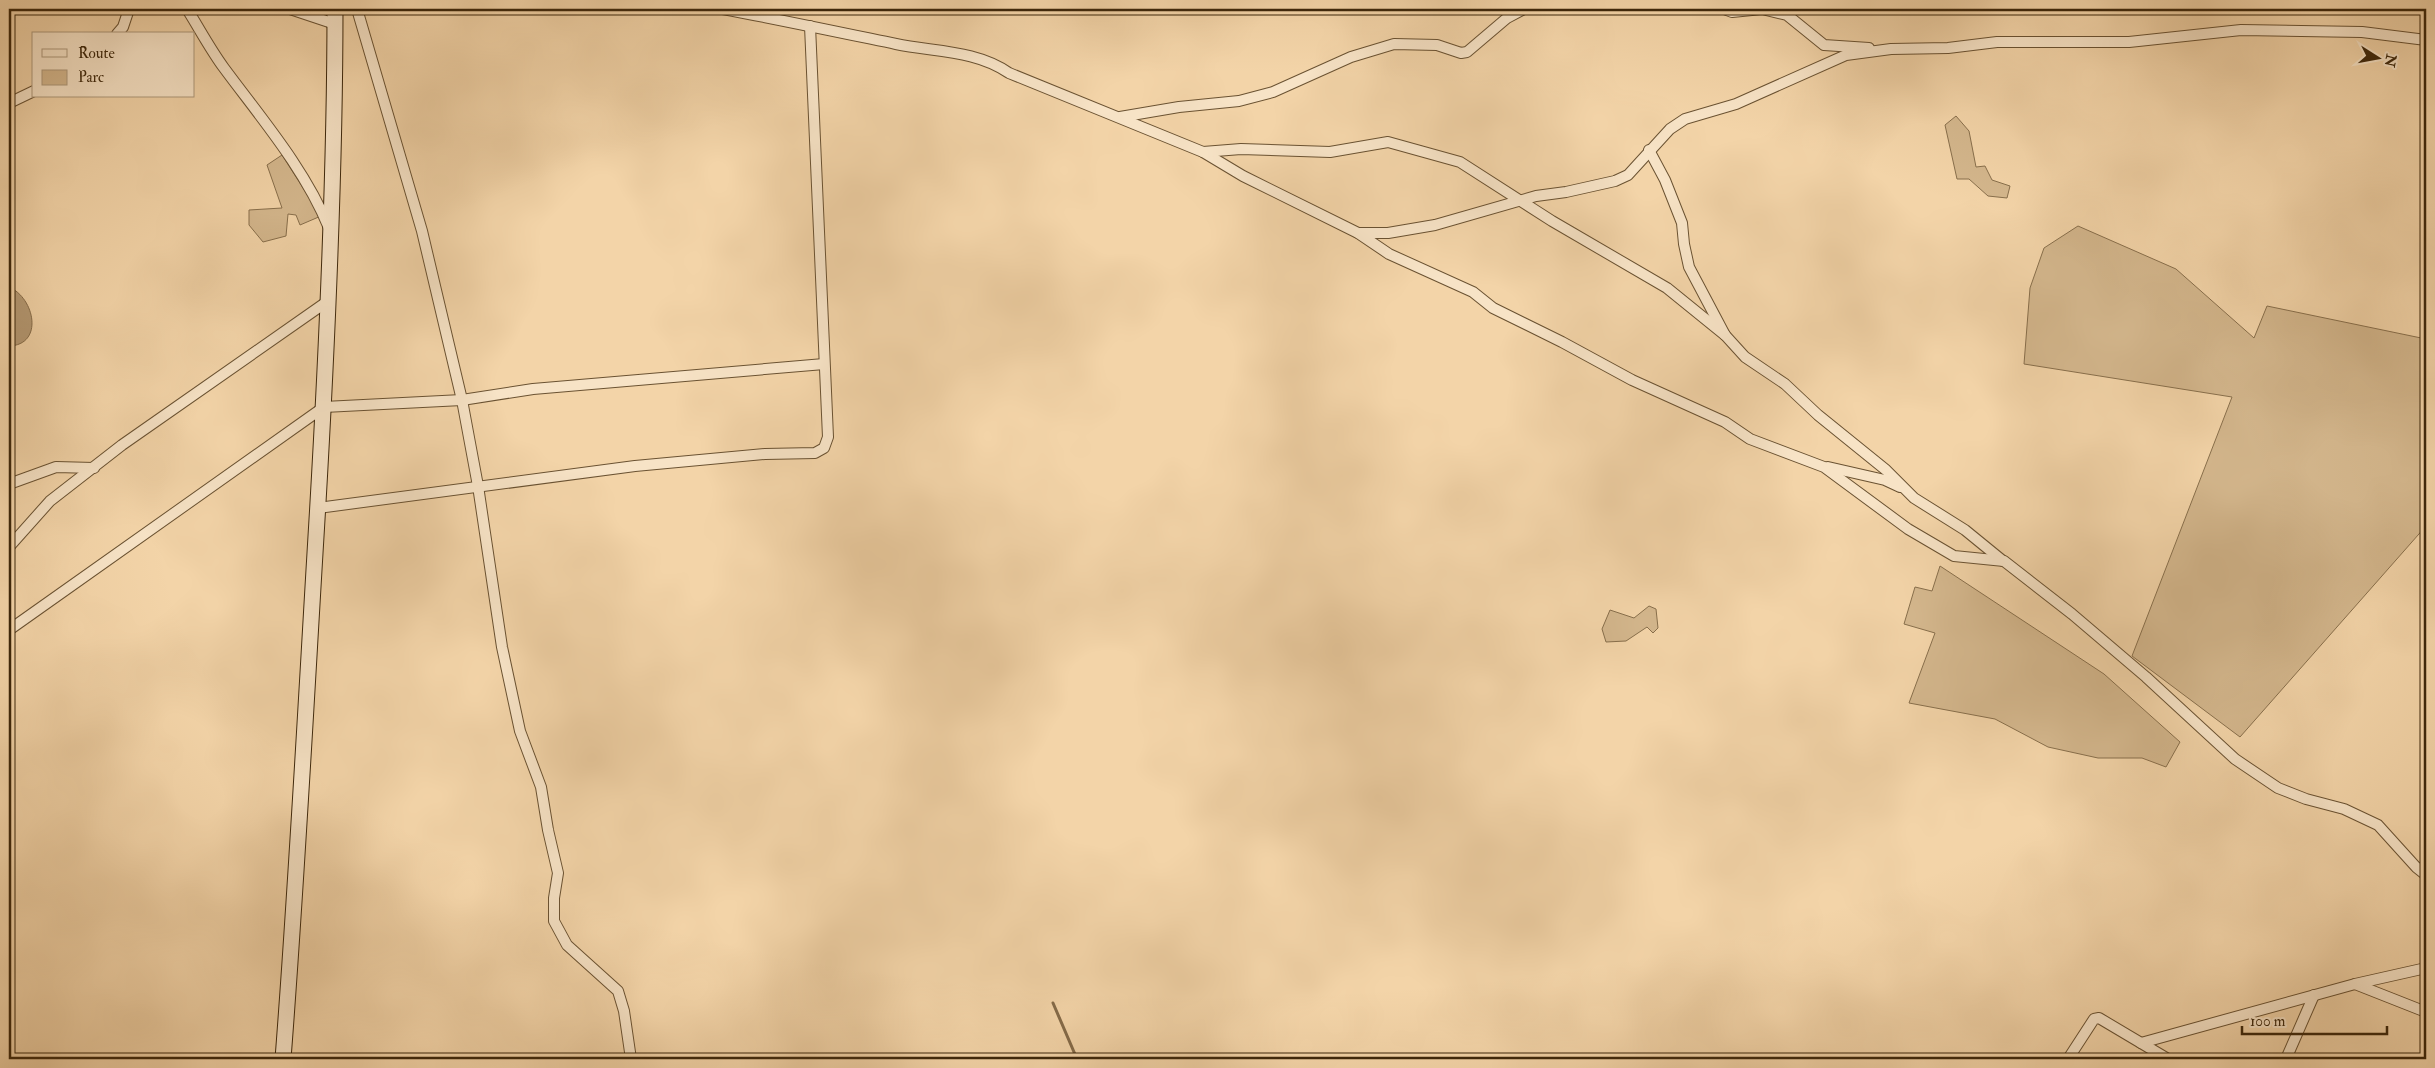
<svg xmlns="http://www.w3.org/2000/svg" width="2435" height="1068" viewBox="0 0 2435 1068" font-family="'IM FELL Double Pica',serif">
<rect width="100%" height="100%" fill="#f3d4a8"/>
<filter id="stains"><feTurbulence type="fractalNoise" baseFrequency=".004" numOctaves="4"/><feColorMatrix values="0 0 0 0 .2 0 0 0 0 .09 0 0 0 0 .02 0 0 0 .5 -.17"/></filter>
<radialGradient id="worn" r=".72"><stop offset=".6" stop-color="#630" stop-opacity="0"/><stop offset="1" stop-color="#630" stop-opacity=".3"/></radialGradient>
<g fill="#d4b78d" stroke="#886f4c">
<path d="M1956,116L1969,131L1976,167L1985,166L1992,180L2010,186L2007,198L1988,196L1969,179H1957L1945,125Z"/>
<path d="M282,155L321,216L300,225L296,215L288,214L286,236L263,242L249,225V210L282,208L267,165Z"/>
<path d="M2078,226L2176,269L2254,338L2267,306L2426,339V526L2240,737L2132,656L2232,397L2024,364L2030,288L2044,248Z"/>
<path d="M1940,566L2104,674L2180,742L2166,767L2142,758H2098L2048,747L1995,719L1909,703L1935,633L1904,624L1915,587L1932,591Z"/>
<path d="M1649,606L1656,609L1658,628L1653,633L1647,627L1626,641L1606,642L1602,629L1610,610L1634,618Z"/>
</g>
<path fill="#b59973" stroke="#856b49" d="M9,287C35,298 44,345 9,346Z"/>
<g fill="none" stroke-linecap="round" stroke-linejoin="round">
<path stroke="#856b49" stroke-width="3" d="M1053,1003L1077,1059"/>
<defs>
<g id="minor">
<path d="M187,9C199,28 210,49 224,68C261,118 305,169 329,228"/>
<path d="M290,9L335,24"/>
<path d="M357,9L422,231L462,400L478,486L502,647L520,731L541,787L548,830L558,873L554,898V921L567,945L618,991L624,1011L631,1059"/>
<path d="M723,9C781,20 838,32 896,44C934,52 976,50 1009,73L1203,152L1243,176L1358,233L1389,254L1473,292L1493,308L1562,342L1632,380L1725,422L1750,439L1824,467L1908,529L1954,556L2004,561L2072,614L2146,677L2235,759L2278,788L2306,799L2344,809L2378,825L2416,867L2426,875"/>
<path d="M1724,9L1732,12L1762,9L1787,15L1824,45L1869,48"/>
<path d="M117,34L123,27L129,9"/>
<path d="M9,103L34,91"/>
<path d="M1120,117L1179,107L1239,101L1273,92L1351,57L1394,44L1437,45L1461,53L1467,52L1507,18L1524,9"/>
<path d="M1649,150L1665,180L1682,223L1684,244L1689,267L1725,335L1745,357L1785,384L1818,415L1886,470L1914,498L1965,530L2003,561"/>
<path d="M1203,152L1241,149L1330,152L1388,142L1460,162L1552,221L1667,288L1725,335"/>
<path d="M9,214V219"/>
<path d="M1358,233H1388L1435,225L1536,196L1566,192L1615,181L1628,175L1670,129L1685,119L1736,104L1846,55L1891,49L1948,48L1997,42H2129L2241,30L2362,32L2426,40"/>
<path d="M1828,467L1885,480L1900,487"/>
<path d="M9,484L56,467L94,468"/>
<path d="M318,508L635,466L765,454L815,453L824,448L828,437L810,26"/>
<path d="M9,547L50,501L122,445L328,301"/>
<path d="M9,630L324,407L462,400L533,389L824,364"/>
<path d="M2355,984L2426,1012"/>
<path d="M2141,1043L2355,984L2426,968"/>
<path d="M2068,1059L2094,1019L2099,1018L2168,1059"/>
<path d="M2286,1059L2314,995"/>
</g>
<path id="secondary" d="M283,1059C296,891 305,722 315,553C326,372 335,190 335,9"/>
</defs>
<use href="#minor" stroke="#6a5232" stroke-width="12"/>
<use href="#secondary" stroke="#3d270b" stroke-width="17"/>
<use href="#minor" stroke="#f7e3c6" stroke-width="10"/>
<use href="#secondary" stroke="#f7e3c6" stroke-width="15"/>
</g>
<rect width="2435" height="1068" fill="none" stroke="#f3d4a8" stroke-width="30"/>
<rect x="10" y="10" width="2415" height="1048" fill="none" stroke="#3d270b" stroke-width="2.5"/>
<rect x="15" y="15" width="2405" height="1038" fill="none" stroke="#3d270b"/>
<rect x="32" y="32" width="162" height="65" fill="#f7e3c6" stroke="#ad987b"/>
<rect x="42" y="49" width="25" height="8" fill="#f7e3c6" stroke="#ad987b"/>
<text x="78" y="58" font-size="15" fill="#3d270b">Route</text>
<rect x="42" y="70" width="25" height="15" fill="#d4b78d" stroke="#ad987b"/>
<text x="78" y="82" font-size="15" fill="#3d270b">Parc</text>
<g transform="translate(2378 58) rotate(101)" stroke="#f7e3c6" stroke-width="4" paint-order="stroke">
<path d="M0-4L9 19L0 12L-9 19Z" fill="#3d270b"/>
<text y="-8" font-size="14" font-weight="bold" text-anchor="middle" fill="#3d270b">N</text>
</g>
<path d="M2242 1026v8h145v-8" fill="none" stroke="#3d270b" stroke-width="2.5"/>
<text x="2250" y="1026" font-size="15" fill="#3d270b" stroke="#f7e3c6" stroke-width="4" paint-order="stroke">100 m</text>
<rect width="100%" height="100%" filter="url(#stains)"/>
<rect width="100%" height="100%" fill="url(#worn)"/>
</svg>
